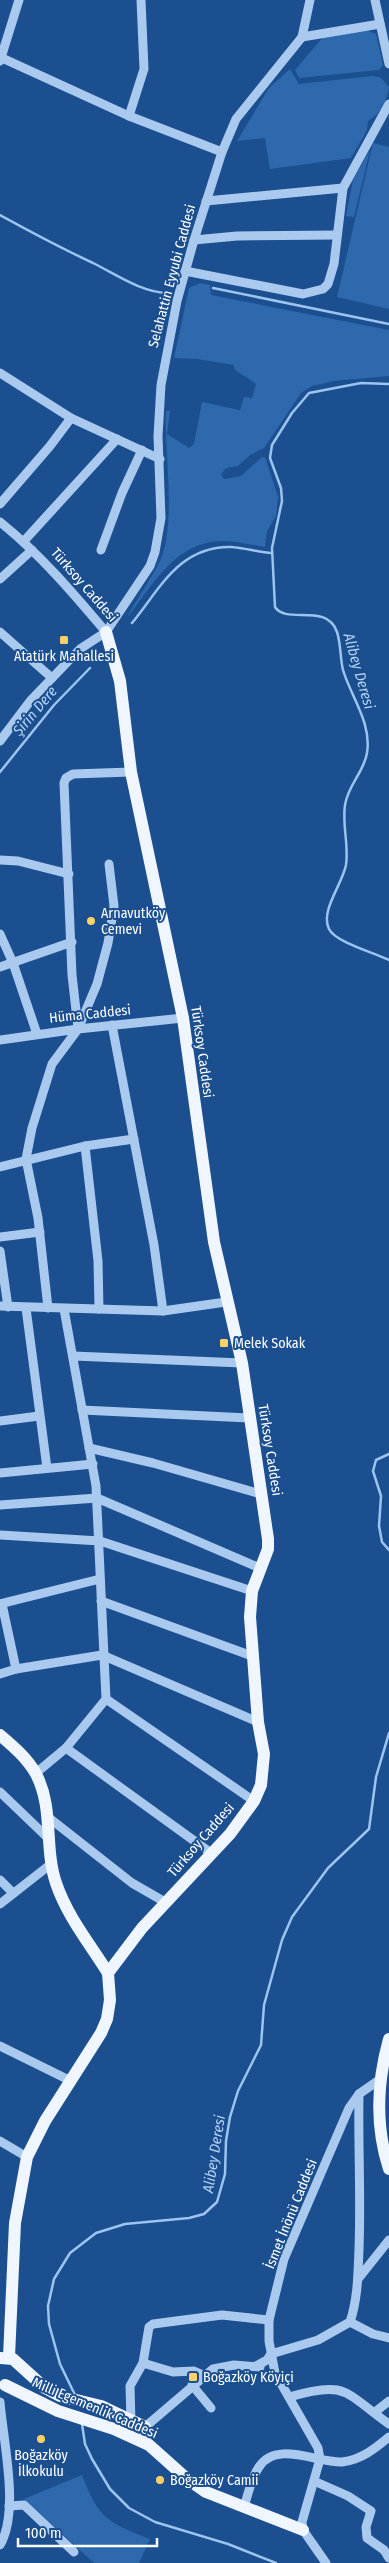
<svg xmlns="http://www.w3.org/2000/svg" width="389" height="2563" viewBox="0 0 389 2563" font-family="'Fira Sans Condensed',sans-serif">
<rect width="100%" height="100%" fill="#1b4f8f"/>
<g fill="#2e69ad">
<path d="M366,30L376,34L383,65L379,70L299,78L295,70L324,36Z"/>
<path d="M290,69L299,84L372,76L380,77L389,87C387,100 380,115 368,121L367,130L351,158L270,169L265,138L237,141L269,88Z"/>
<path d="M373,143L389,147V309L337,297Z"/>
<path d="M370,150L354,217L346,216L353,180Z"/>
<path d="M200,283L210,285L211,295L389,330V376L334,381L312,386L301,393L264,448L250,455L238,466L226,468L221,474L224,479L241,476L262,457H265L278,497L276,516L267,531L265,547C251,545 237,541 223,541C176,541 153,584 128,617C128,612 155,573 160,561C177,520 164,456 166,411H170L167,434L189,448L194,444L202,402L240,410L244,397L252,398L256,384L234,369V365L197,359L174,358L189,288Z"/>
<path d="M82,2475C99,2519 107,2522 150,2539L139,2563H94L24,2499Z"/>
</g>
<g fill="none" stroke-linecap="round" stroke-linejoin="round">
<g stroke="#9cc4f0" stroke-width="2.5">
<path d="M0,215C31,232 61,248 93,263C117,275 141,292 167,293"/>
<path d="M213,288L389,324"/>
<path d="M389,384L361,383L309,393L292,413L272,445L270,458L281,488L282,501L272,548L275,607C286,625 327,602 337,632C341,644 340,658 343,670C351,697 372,723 367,753C364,772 348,785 345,805C342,825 349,845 346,865C342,885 320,911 329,929C335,942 375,953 389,960"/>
<path d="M132,623C160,589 179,546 231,547C245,548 258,552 272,553"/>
<path d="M0,772L54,705L90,668"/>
<path d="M389,1454L376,1460L373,1471L381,1496L379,1526L382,1542L389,1550"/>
<path d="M75,2395L60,2364L49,2324L48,2306L54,2279L70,2253L96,2233L125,2224L189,2218L204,2214L217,2202L225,2174L226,2141L230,2117L238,2091L261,2045L264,2005L282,1940L292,1917L328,1868L369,1829L376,1777L389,1733"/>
<path d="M82,2424L85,2444L92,2459L110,2489L129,2508L155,2522L228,2544L276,2563"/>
</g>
<g stroke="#a9c9ee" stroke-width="9">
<path d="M375,0L389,64"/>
<path d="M302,37L380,24"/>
<path d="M0,57L129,116L222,152"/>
<path d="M0,61L19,0"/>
<path d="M129,116L144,69L141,0"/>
<path d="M206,201L343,188"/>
<path d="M194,240L237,236L337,235"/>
<path d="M185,271L303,294L323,289L328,284L334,264L343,188L389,104"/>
<path d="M0,373L71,418L160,459"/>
<path d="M0,504L50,446L71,418"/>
<path d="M0,522C40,554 73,593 106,632"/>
<path d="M24,541L117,439"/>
<path d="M101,550L122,493L142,450"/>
<path d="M0,579L32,550"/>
<path d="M0,632L52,678"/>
<path d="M0,741L31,700L80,649L106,632L150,566L155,552L161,518L158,436L161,385L177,301L194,240L222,152L236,119L302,37L310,0"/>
<path d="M0,860L18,861L69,874"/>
<path d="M0,934L13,963L37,1034"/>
<path d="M0,967L72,942"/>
<path d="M112,1025L154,1245L163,1311"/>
<path d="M78,1028L72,975L64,783L66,778L73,774L131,772"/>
<path d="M0,1040L78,1029L183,1018"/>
<path d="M85,1146L134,1139"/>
<path d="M0,1167L85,1146L98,1261L99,1309"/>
<path d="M0,1237L40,1232"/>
<path d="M0,1251L8,1307"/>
<path d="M0,1306L163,1311L226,1302"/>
<path d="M26,1308L47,1468"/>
<path d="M48,1308L38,1218L26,1159L32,1128L52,1064L78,1029L97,984L108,943L114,906L109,864"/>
<path d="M73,1356L242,1363"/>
<path d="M82,1410L249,1418"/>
<path d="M0,1421L39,1416"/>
<path d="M89,1448L153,1463L261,1494"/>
<path d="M0,1473L93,1464"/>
<path d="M0,1505L97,1498L260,1568"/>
<path d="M0,1535L100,1541L252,1591"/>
<path d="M101,1601L252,1656"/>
<path d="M0,1604L100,1579"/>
<path d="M2,1604L16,1669"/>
<path d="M0,1674L16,1669L102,1655L258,1722"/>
<path d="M106,1699L254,1801"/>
<path d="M66,1748L211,1853"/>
<path d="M36,1773L66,1748L106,1699L96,1486L64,1309"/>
<path d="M0,1792L49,1839"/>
<path d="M48,1817L132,1883L165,1902"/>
<path d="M0,1880L13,1893"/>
<path d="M0,1904L51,1864"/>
<path d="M0,2046L71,2081"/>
<path d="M0,2141L27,2157"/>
<path d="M358,2279L389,2240"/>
<path d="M350,2322L373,2334L389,2338"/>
<path d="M143,2363L173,2372L194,2371L203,2375"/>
<path d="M256,2366L267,2360L271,2354L318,2340L350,2322C358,2298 358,2273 359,2249C361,2197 358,2146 359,2094"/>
<path d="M192,2385L211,2408"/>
<path d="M289,2397C347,2380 344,2392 389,2424"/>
<path d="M0,2402C3,2440 20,2512 0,2545"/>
<path d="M375,2412L389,2401"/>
<path d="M131,2422L130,2386L143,2363L149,2327L153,2324L222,2315L269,2320"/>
<path d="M149,2445L144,2433L145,2427L213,2369L234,2365L260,2367"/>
<path d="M314,2481L348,2496L371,2511L366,2527L367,2538L384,2550L389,2558"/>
<path d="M9,2506L24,2505L74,2552"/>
<path d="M244,2507C248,2495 251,2478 259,2467C276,2440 317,2463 342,2462C361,2460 376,2448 389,2437"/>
<path d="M326,2563L303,2530L302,2522L320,2459L318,2448L275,2373L269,2341V2320L284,2259L349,2108L359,2094L379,2080"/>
</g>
<g stroke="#f0f6ff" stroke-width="12">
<path d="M0,1735C13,1746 28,1759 36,1774C54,1808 44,1848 56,1883C67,1916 90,1944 108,1973"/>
<path d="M389,2039C377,2082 375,2126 389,2169"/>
<path d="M9,2357L15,2223L27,2157L45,2121L101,2033L107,2019L110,2000L108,1973L142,1928L230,1834L254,1801L261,1785L264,1754L258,1722L250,1617L252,1591L268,1549V1539L242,1363L214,1242L183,1018L131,772L120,681L106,632"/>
<path d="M0,2358L13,2359L45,2388L60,2396L101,2406L145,2427"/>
<path d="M5,2385L58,2411L114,2429L149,2445L186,2478L206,2492L303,2530"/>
</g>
</g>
<g fill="#ffd166" stroke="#1b4f8f" stroke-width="2">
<rect x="59" y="635" width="10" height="10" rx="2.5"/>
<circle cx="91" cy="921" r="5"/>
<rect x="219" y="1338" width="10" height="10" rx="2.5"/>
<rect x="188" y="2372" width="10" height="10" rx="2.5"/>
<circle cx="41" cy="2439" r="5"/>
<circle cx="160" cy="2480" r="5"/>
</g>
<g text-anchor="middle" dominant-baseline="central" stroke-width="4" stroke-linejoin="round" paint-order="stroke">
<g font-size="14" fill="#fff" stroke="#1b4f8f">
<text transform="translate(172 276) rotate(-75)">Selahattin Eyyubi Caddesi</text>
<text transform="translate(84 585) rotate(49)">Türksoy Caddesi</text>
<text transform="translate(90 1014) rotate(-6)">Hüma Caddesi</text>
<text transform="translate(202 1052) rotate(82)">Türksoy Caddesi</text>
<text transform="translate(270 1450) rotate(81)">Türksoy Caddesi</text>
<text transform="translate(201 1840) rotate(-49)">Türksoy Caddesi</text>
<text transform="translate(291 2214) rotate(-68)">İsmet İnönü Caddesi</text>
<text transform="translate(95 2408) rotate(23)">Milli Egemenlik Caddesi</text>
</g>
<g font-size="14" fill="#fff" stroke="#1b4f8f" text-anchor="start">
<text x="64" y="656" text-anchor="middle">Atatürk Mahallesi</text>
<text x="101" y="913">Arnavutköy<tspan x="101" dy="16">Cemevi</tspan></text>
<text x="234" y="1343">Melek Sokak</text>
<text x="203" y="2377">Boğazköy Köyiçi</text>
<text x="41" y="2455" text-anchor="middle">Boğazköy<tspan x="41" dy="16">İlkokulu</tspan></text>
<text x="170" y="2480">Boğazköy Camii</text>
</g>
<g font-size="15" font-style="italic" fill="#b5d3f5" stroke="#1b4f8f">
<text transform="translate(359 671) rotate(74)">Alibey Deresi</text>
<text transform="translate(35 711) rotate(-50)">Şirin Dere</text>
<text transform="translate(214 2154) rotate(-81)">Alibey Deresi</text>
</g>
</g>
<path d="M18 2538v8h139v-8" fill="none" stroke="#ffffff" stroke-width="2.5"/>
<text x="25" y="2538" font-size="15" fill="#ffffff" stroke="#1b4f8f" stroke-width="4" paint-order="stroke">100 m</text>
</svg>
